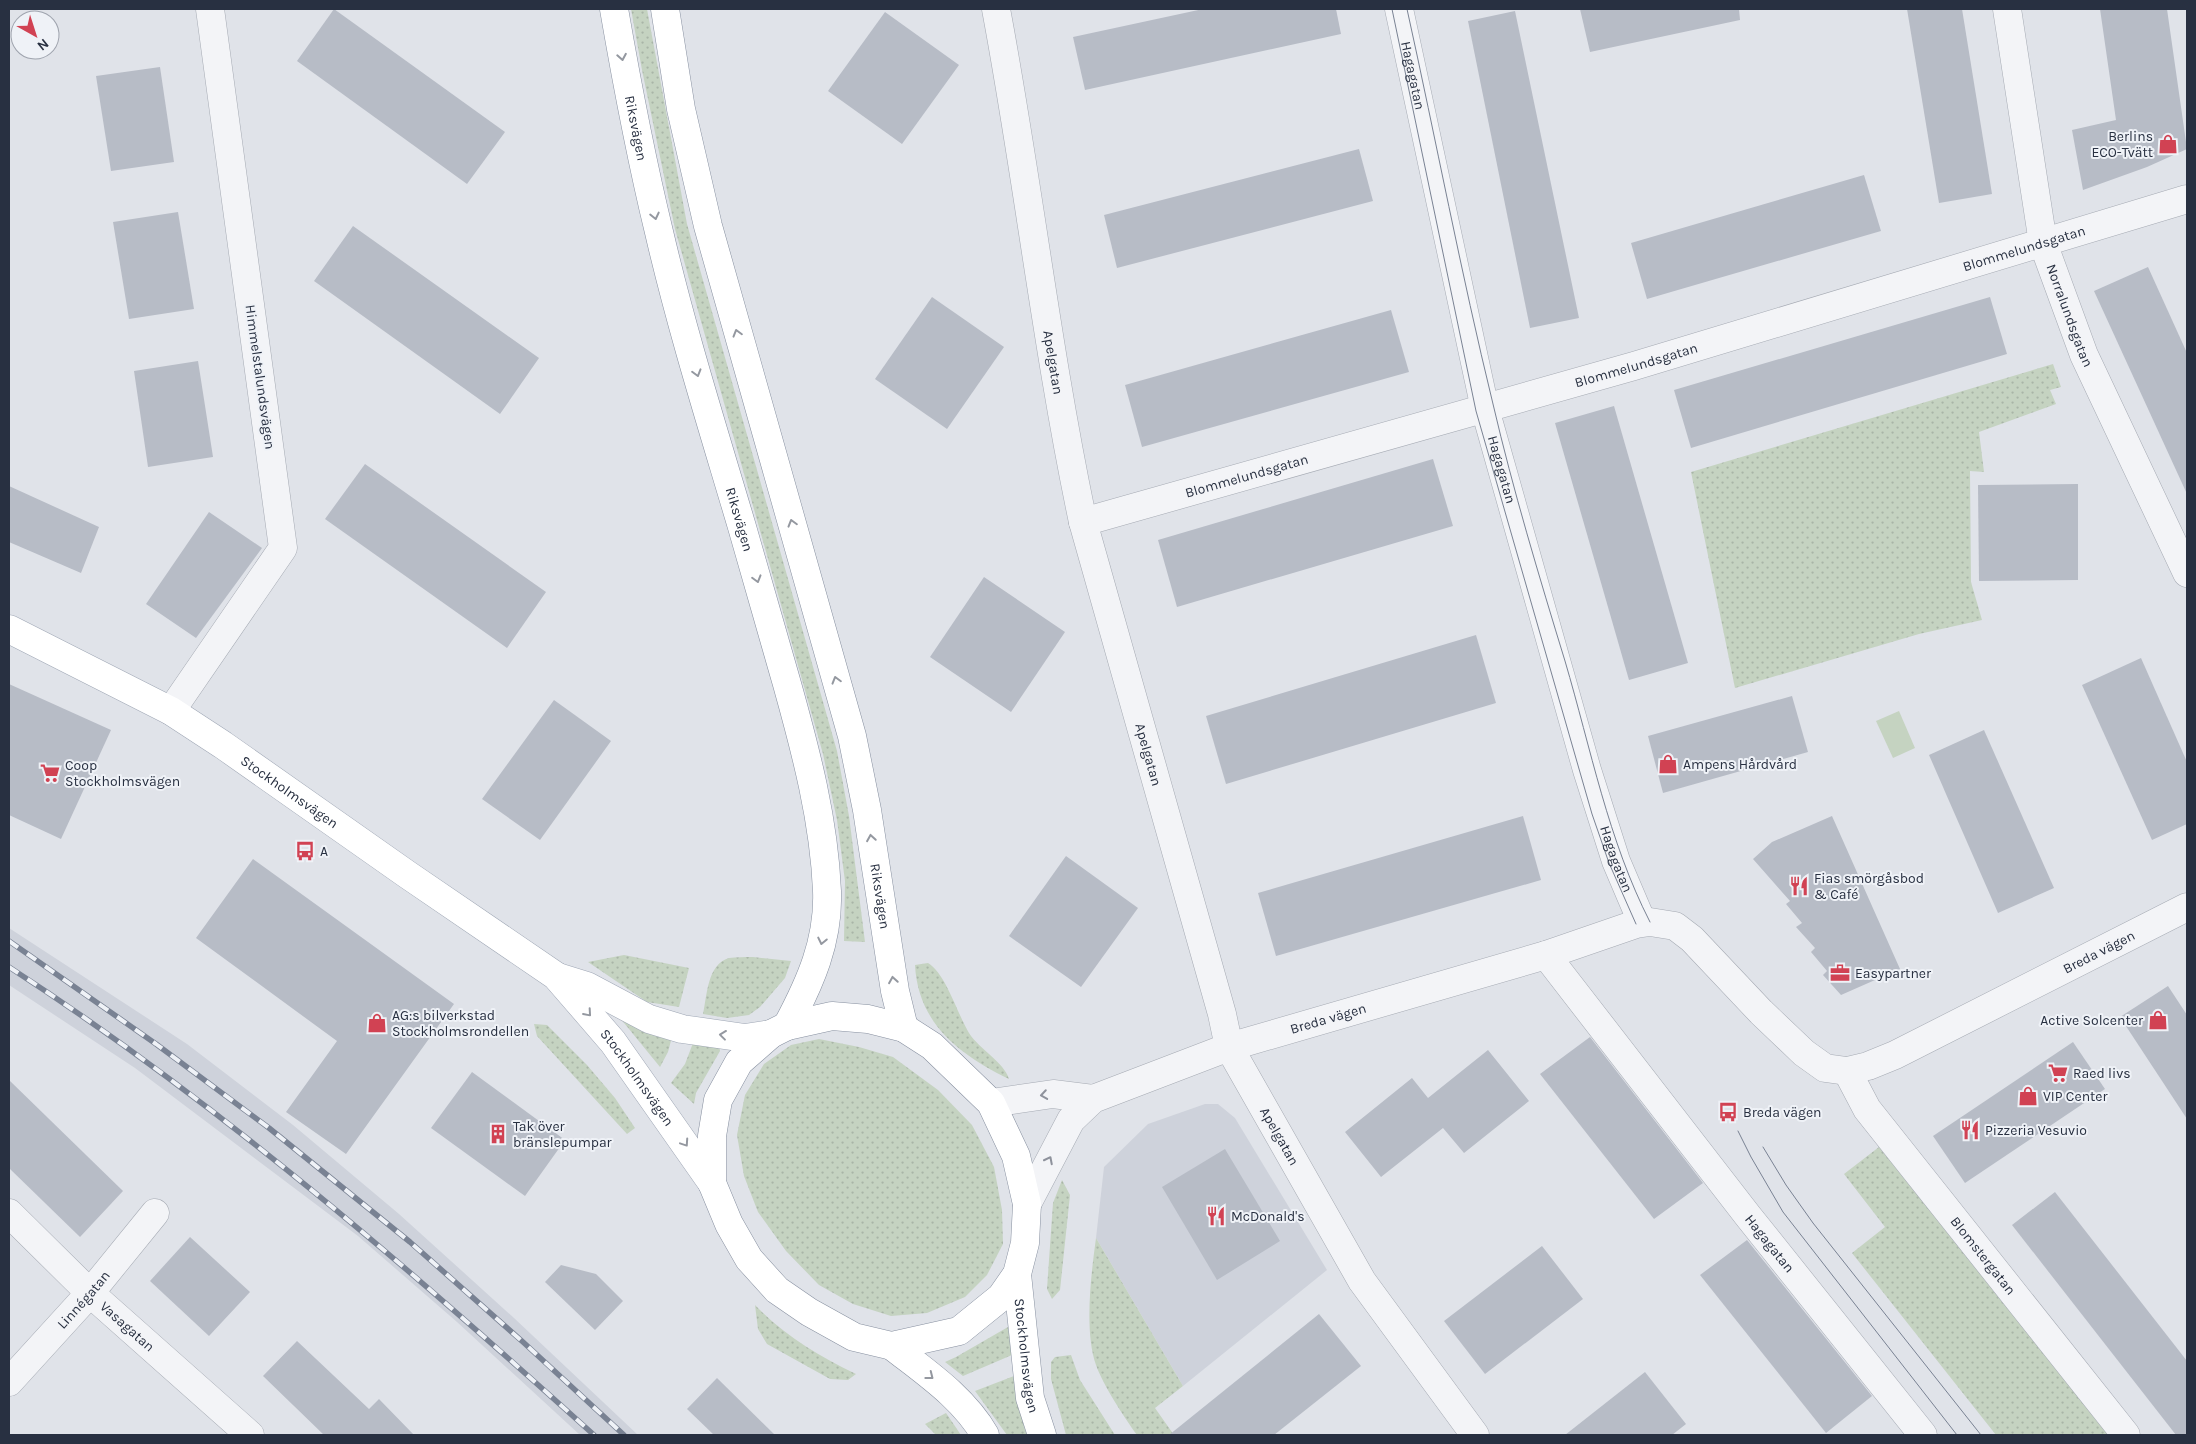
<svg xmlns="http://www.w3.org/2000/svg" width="2196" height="1444" viewBox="0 0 2196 1444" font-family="Karla,sans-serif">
<defs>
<pattern id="grass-dots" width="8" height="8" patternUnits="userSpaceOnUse" patternTransform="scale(1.25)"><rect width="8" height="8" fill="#c5d3c1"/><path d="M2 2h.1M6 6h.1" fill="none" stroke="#a9b5a7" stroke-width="1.8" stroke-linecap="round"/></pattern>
</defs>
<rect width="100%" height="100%" fill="#e0e3e9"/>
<g fill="#ced2db">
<path d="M9,928L187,1044L293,1125L399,1214L514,1318L638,1435H580L457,1322L358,1236L135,1068L9,985Z"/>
<path d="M1205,1104H1218L1235,1118L1327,1270L1183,1386L1096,1238L1104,1167L1148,1124Z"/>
</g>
<g fill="url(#grass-dots)">
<path d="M631,9H647L687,224L837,751L849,816L865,942L844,941L845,881L837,820L823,754L675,229L642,70Z"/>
<path d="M2053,364L2061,387L2050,390L2056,404L1979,432L1984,472L1970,471L1971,582L1982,620L1919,634L1735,688L1691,472Z"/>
<path d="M624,955L689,968L679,1007L647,1002L588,962Z"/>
<path d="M753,957L791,961L785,978L760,1007L749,1015L727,1018L703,1014C707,997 707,964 729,958C736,957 745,957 753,957Z"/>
<path d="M928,963C946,974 957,1013 969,1033C980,1050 1004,1062 1009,1079C960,1055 918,1024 915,965Z"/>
<path d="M620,1018L672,1037L668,1052L660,1067Z"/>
<path d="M534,1024L547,1025L587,1065L615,1098L635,1128L627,1134L537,1036Z"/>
<path d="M819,1039L859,1047L893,1057L938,1090L972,1125L994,1167L1002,1210L1003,1244L987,1275L965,1297L927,1313L891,1316L853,1304L819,1285L786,1251L758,1212L744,1176L737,1135L745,1095L764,1064L791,1045Z"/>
<path d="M693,1043L719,1044L720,1051L696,1093L694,1104L671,1083L685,1064Z"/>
<path d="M1879,1147L2110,1435H1996L1852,1253L1885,1227L1844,1174Z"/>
<path d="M1062,1180L1070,1195L1060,1290L1052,1299L1047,1289L1053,1203Z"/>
<path d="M1096,1238L1183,1386L1155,1408L1174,1435H1137C1124,1417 1103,1385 1096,1365C1084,1331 1091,1275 1096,1238Z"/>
<path d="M755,1305C785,1336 817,1355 856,1374L848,1380L830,1379L767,1344L758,1329Z"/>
<path d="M1008,1327L1012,1355L963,1376L945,1362L956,1357Z"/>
<path d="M1071,1355L1080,1380L1115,1435H1066L1051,1379V1362L1055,1357Z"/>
<path d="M1014,1376L1025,1430L1027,1435H1007L975,1391Z"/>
<path d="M946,1413L961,1435H936L925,1424Z"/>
</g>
<path fill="#c5d3c1" d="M1899,711L1915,748L1893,758L1876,721Z"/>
<g fill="#b7bcc6">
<path d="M334,9L505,132L467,184L297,61Z"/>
<path d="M1203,9H1336L1341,34L1085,90L1073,37Z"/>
<path d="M1580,9H1739L1740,20L1590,52Z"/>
<path d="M1907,9H1962L1992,194L1939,203Z"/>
<path d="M2100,9H2167L2187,149L2147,167L2083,190L2072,130L2116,120Z"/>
<path d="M1515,11L1579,318L1530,328L1468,21Z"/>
<path d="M885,12L959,65L902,144L828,91Z"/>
<path d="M160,67L174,162L111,171L96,76Z"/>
<path d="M1359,149L1373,201L1117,268L1104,215Z"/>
<path d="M1864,175L1881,231L1647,299L1631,243Z"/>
<path d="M178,212L194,309L129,319L113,222Z"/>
<path d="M353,226L539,358L500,414L314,281Z"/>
<path d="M2148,267L2187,353V494L2094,291Z"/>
<path d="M932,297L1004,347L947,429L875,379Z"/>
<path d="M1990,297L2007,354L1691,448L1674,390Z"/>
<path d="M1391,310L1409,372L1142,447L1125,385Z"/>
<path d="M198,361L213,457L148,467L134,371Z"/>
<path d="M1614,406L1688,663L1629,680L1555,423Z"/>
<path d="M1433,459L1453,526L1177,607L1158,540Z"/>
<path d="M365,464L546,592L507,648L325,519Z"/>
<path d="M2078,484V580L1979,581L1978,485Z"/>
<path d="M9,486L99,527L81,573L9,542Z"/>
<path d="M209,512L262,548L196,638L146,604Z"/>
<path d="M984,577L1065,632L1011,712L930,657Z"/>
<path d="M1476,635L1496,703L1226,784L1206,716Z"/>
<path d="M2141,658L2187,762V824L2152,840L2082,685Z"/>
<path d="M9,684L111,730L61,839L9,815Z"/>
<path d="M1792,696L1808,752L1663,793L1648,736Z"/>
<path d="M554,700L611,741L540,840L482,799Z"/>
<path d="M1984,730L2054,888L1998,913L1929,755Z"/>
<path d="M1523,816L1541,880L1276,956L1258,893Z"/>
<path d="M1832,816L1900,969L1841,995L1823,975L1827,971L1811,952L1815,948L1796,927L1802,923L1786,904L1790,901L1753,859L1772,842Z"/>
<path d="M1066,856L1138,908L1081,987L1009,936Z"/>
<path d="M253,859L454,1004L346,1154L286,1112L337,1041L196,938Z"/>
<path d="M2168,986L2187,1015V1119L2120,1017Z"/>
<path d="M1590,1037L1703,1183L1654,1219L1540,1074Z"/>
<path d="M2073,1042L2105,1089L1965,1183L1933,1136Z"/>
<path d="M1488,1050L1529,1101L1464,1153L1443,1128L1381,1177L1345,1132L1412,1078L1428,1098Z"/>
<path d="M472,1072L565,1140L525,1196L431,1128Z"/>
<path d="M9,1080L123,1191L80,1237L9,1168Z"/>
<path d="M1225,1149L1280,1241L1217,1280L1162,1187Z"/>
<path d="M2055,1192L2187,1361V1435H2176L2012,1225Z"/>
<path d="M190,1237L250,1292L209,1336L150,1281Z"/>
<path d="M1747,1240L1872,1396L1826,1433L1700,1275Z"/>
<path d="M1542,1246L1583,1299L1485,1374L1444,1321Z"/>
<path d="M561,1265L596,1274L623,1301L595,1330L545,1282Z"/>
<path d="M1319,1314L1361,1366L1274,1435H1169Z"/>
<path d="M297,1341L369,1409L379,1399L414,1435H324L263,1376Z"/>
<path d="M1645,1372L1686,1424L1672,1435H1565Z"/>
<path d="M717,1378L775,1435H714L687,1409Z"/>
</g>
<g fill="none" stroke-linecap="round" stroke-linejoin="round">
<defs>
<g id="minor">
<path id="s1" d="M996,9C1028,179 1047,352 1083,522L1222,1014L1229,1047L1362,1281L1475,1435"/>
<path id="s2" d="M1399,9L1485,409L1587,770L1616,861L1642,922"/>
<path id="s3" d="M2007,9L2043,243L2084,355L2187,573"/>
<path id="s4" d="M1083,522L1634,366L2187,199"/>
<path d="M171,711L283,548L210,9"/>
<path id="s5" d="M1546,955L1748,1216L1923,1435"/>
<path id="s6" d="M1847,1071L1867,1109L2126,1435"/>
<path d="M991,1103L1053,1094L1093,1099"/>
<path id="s7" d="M1027,1204L1071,1120L1093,1099L1229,1047L1546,955L1636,924L1650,922L1675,926L1692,939L1761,1012L1804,1053L1825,1068L1847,1071L1868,1066L1895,1055L2187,907"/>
<path id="s8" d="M9,1213L90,1293L250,1435"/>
<path id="s9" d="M9,1382L90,1293L155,1213"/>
</g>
<g id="major">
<path id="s10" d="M9,629L171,711L223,745L408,875L556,976L613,1042L712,1183"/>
<path d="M558,977L587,986L649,1019L682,1029L745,1038L771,1034"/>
</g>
<g id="highway">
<path id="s11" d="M614,9C627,84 641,158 659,232C682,331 713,429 742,527C757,579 772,632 787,684C806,752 824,820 827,891C829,941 810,983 787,1026"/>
<path id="s12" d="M665,9L681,109L708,226L852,736L867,810L895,991L904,1028"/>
<path d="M832,1016L868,1019L904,1028L932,1046L991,1103L1016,1156L1027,1204L1025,1243L1017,1274L1001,1297L959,1331L892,1346L854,1337L809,1312L777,1290L749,1259L729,1224L712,1183V1136L718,1100L739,1062L771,1034L787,1026Z"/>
<path id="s13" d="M1017,1274L1030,1398L1042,1435"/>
<path d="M892,1346C925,1372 963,1397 985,1435"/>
</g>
</defs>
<use href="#minor" stroke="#a5aab3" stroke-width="29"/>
<use href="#major" stroke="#9fa7b5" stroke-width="29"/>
<use href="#highway" stroke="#8790a0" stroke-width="29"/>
<use href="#minor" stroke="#f3f4f7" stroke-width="28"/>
<use href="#major" stroke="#fff" stroke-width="28"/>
<use href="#highway" stroke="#fff" stroke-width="28"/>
<g stroke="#798293" stroke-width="1">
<path d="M1392,9L1476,411L1592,814L1609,863L1636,924"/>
<path d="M1407,9C1436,140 1461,273 1493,404C1513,490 1539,576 1565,661C1591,749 1608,840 1650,922"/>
<path d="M1738,1131L1751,1157L1783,1212L1957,1435"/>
<path d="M1763,1147L1786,1185L1813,1223L1981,1435"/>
</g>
<defs>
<g id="rail">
<path d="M9,941L156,1044L269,1128L410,1242L523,1342L624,1435"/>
<path d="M9,967C219,1103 409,1268 594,1435"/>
</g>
</defs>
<use href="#rail" stroke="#798293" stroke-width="5.5"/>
<use href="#rail" stroke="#eff2f7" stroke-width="4" stroke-dasharray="11" stroke-linecap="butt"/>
</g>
<defs><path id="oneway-chevron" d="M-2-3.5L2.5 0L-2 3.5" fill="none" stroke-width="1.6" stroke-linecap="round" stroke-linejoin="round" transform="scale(1.25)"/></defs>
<g stroke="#9498a0">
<use href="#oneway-chevron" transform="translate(622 57) rotate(80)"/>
<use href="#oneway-chevron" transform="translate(655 216) rotate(77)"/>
<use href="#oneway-chevron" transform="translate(737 333) rotate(-106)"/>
<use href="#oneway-chevron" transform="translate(697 373) rotate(74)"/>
<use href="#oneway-chevron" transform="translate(792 523) rotate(-106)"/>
<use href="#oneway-chevron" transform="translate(757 579) rotate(74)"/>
<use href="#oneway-chevron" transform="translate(836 680) rotate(-106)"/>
<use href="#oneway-chevron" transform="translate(871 838) rotate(-99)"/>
<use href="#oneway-chevron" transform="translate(822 941) rotate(102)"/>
<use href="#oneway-chevron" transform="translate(893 980) rotate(-99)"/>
<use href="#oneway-chevron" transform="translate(588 1013) rotate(49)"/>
<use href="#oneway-chevron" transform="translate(723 1035) rotate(-173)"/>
<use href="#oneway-chevron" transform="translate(685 1143) rotate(56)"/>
<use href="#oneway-chevron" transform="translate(930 1376) rotate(38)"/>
</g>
<g stroke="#8e929c">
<use href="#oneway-chevron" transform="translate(1044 1095) rotate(171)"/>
<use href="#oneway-chevron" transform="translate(1049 1160) rotate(-63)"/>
</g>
<defs>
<symbol id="shop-bare" viewBox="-9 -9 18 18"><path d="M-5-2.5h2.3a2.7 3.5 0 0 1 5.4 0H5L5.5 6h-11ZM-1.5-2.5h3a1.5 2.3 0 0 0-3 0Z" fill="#d14253" stroke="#eff2f7" stroke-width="2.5" paint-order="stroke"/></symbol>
<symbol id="supermarket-bare" viewBox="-9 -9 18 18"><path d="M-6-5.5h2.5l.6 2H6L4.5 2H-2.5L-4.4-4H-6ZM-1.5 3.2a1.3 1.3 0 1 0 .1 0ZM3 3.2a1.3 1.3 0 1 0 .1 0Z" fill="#d14253" stroke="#eff2f7" stroke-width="2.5" paint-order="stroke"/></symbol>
<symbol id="bus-bare" viewBox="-9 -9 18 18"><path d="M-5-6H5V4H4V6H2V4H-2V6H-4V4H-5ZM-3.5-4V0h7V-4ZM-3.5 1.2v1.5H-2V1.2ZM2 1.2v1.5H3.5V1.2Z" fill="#d14253" stroke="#eff2f7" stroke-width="2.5" paint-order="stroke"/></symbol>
<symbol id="restaurant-bare" viewBox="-9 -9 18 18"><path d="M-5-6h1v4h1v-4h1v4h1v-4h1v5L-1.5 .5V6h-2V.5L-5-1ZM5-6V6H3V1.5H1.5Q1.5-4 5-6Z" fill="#d14253" stroke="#eff2f7" stroke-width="2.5" paint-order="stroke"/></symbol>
<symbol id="office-bare" viewBox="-9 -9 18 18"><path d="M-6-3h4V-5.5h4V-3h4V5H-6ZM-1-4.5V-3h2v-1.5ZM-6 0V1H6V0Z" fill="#d14253" stroke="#eff2f7" stroke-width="2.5" paint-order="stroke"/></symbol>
<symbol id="building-bare" viewBox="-9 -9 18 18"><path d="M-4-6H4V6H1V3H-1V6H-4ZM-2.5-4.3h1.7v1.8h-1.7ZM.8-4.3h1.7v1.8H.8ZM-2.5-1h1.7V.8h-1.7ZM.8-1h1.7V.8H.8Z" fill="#d14253" stroke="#eff2f7" stroke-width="2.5" paint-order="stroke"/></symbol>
</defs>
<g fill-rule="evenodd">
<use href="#shop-bare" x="2154" y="130" width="28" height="28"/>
<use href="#shop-bare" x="1654" y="750" width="28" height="28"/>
<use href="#supermarket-bare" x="36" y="759" width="28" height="28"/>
<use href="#bus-bare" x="291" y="837" width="28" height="28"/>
<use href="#restaurant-bare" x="1785" y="872" width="28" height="28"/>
<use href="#office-bare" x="1826" y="959" width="28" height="28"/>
<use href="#shop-bare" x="2144" y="1006" width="28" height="28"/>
<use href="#shop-bare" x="363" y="1009" width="28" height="28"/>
<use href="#supermarket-bare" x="2044" y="1059" width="28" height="28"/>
<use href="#shop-bare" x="2014" y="1082" width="28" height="28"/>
<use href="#bus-bare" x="1714" y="1098" width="28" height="28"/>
<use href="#restaurant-bare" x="1956" y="1116" width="28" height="28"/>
<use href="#building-bare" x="484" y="1120" width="28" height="28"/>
<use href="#restaurant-bare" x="1202" y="1202" width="28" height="28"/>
</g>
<g text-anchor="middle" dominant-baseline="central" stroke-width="4" stroke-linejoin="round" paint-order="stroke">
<g font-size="14" fill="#283041" stroke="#eff2f7">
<text stroke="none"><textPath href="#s2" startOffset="68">Hagagatan</textPath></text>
<text stroke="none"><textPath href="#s11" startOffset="121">Riksvägen</textPath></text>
<text stroke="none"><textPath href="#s4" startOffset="980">Blommelundsgatan</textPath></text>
<text stroke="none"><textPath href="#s3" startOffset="314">Norralundsgatan</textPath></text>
<text stroke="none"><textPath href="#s1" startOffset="358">Apelgatan</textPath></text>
<text stroke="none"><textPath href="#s4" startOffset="575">Blommelundsgatan</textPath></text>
<text transform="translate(260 377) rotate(82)">Himmelstalundsvägen</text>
<text stroke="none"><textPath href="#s2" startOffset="472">Hagagatan</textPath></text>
<text stroke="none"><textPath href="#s4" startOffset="170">Blommelundsgatan</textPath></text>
<text stroke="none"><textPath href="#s11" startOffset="526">Riksvägen</textPath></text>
<text stroke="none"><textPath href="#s1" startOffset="762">Apelgatan</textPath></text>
<text stroke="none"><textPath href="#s10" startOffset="325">Stockholmsvägen</textPath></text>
<text stroke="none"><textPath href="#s2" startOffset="878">Hagagatan</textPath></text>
<text stroke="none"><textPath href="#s12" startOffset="914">Riksvägen</textPath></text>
<text stroke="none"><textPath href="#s7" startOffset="1244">Breda vägen</textPath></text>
<text stroke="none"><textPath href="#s7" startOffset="374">Breda vägen</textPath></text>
<text stroke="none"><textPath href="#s10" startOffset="779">Stockholmsvägen</textPath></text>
<text stroke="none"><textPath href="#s1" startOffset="1168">Apelgatan</textPath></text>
<text stroke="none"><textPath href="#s5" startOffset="365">Hagagatan</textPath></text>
<text stroke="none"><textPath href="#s6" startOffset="230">Blomstergatan</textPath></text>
<text stroke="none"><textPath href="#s9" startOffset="111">Linnégatan</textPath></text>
<text stroke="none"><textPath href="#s8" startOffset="164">Vasagatan</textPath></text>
<text stroke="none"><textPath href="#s13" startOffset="82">Stockholmsvägen</textPath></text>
</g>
<g font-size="14" fill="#283041" stroke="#eff2f7" text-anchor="start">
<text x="2153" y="136" text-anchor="end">Berlins<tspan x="2153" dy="16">ECO-Tvätt</tspan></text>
<text x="1683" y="764">Ampens Hårdvård</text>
<text x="65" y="765">Coop<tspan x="65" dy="16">Stockholmsvägen</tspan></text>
<text x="320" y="851">A</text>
<text x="1814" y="878">Fias smörgåsbod<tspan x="1814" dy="16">&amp; Café</tspan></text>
<text x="1855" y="973">Easypartner</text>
<text x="392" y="1015">AG:s bilverkstad<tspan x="392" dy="16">Stockholmsrondellen</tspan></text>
<text x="2143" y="1020" text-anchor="end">Active Solcenter</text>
<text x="2073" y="1073">Raed livs</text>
<text x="2043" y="1096">VIP Center</text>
<text x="1743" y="1112">Breda vägen</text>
<text x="513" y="1126">Tak över<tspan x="513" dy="16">bränslepumpar</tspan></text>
<text x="1985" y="1130">Pizzeria Vesuvio</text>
<text x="1231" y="1216">McDonald's</text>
</g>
</g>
<rect width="2196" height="1444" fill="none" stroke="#283041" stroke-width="20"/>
<g transform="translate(35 35) rotate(141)"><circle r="24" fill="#eff2f7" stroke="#9fa4ae"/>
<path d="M0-4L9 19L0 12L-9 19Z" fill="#d14253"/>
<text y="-8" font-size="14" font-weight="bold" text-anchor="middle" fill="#283041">N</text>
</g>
</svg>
